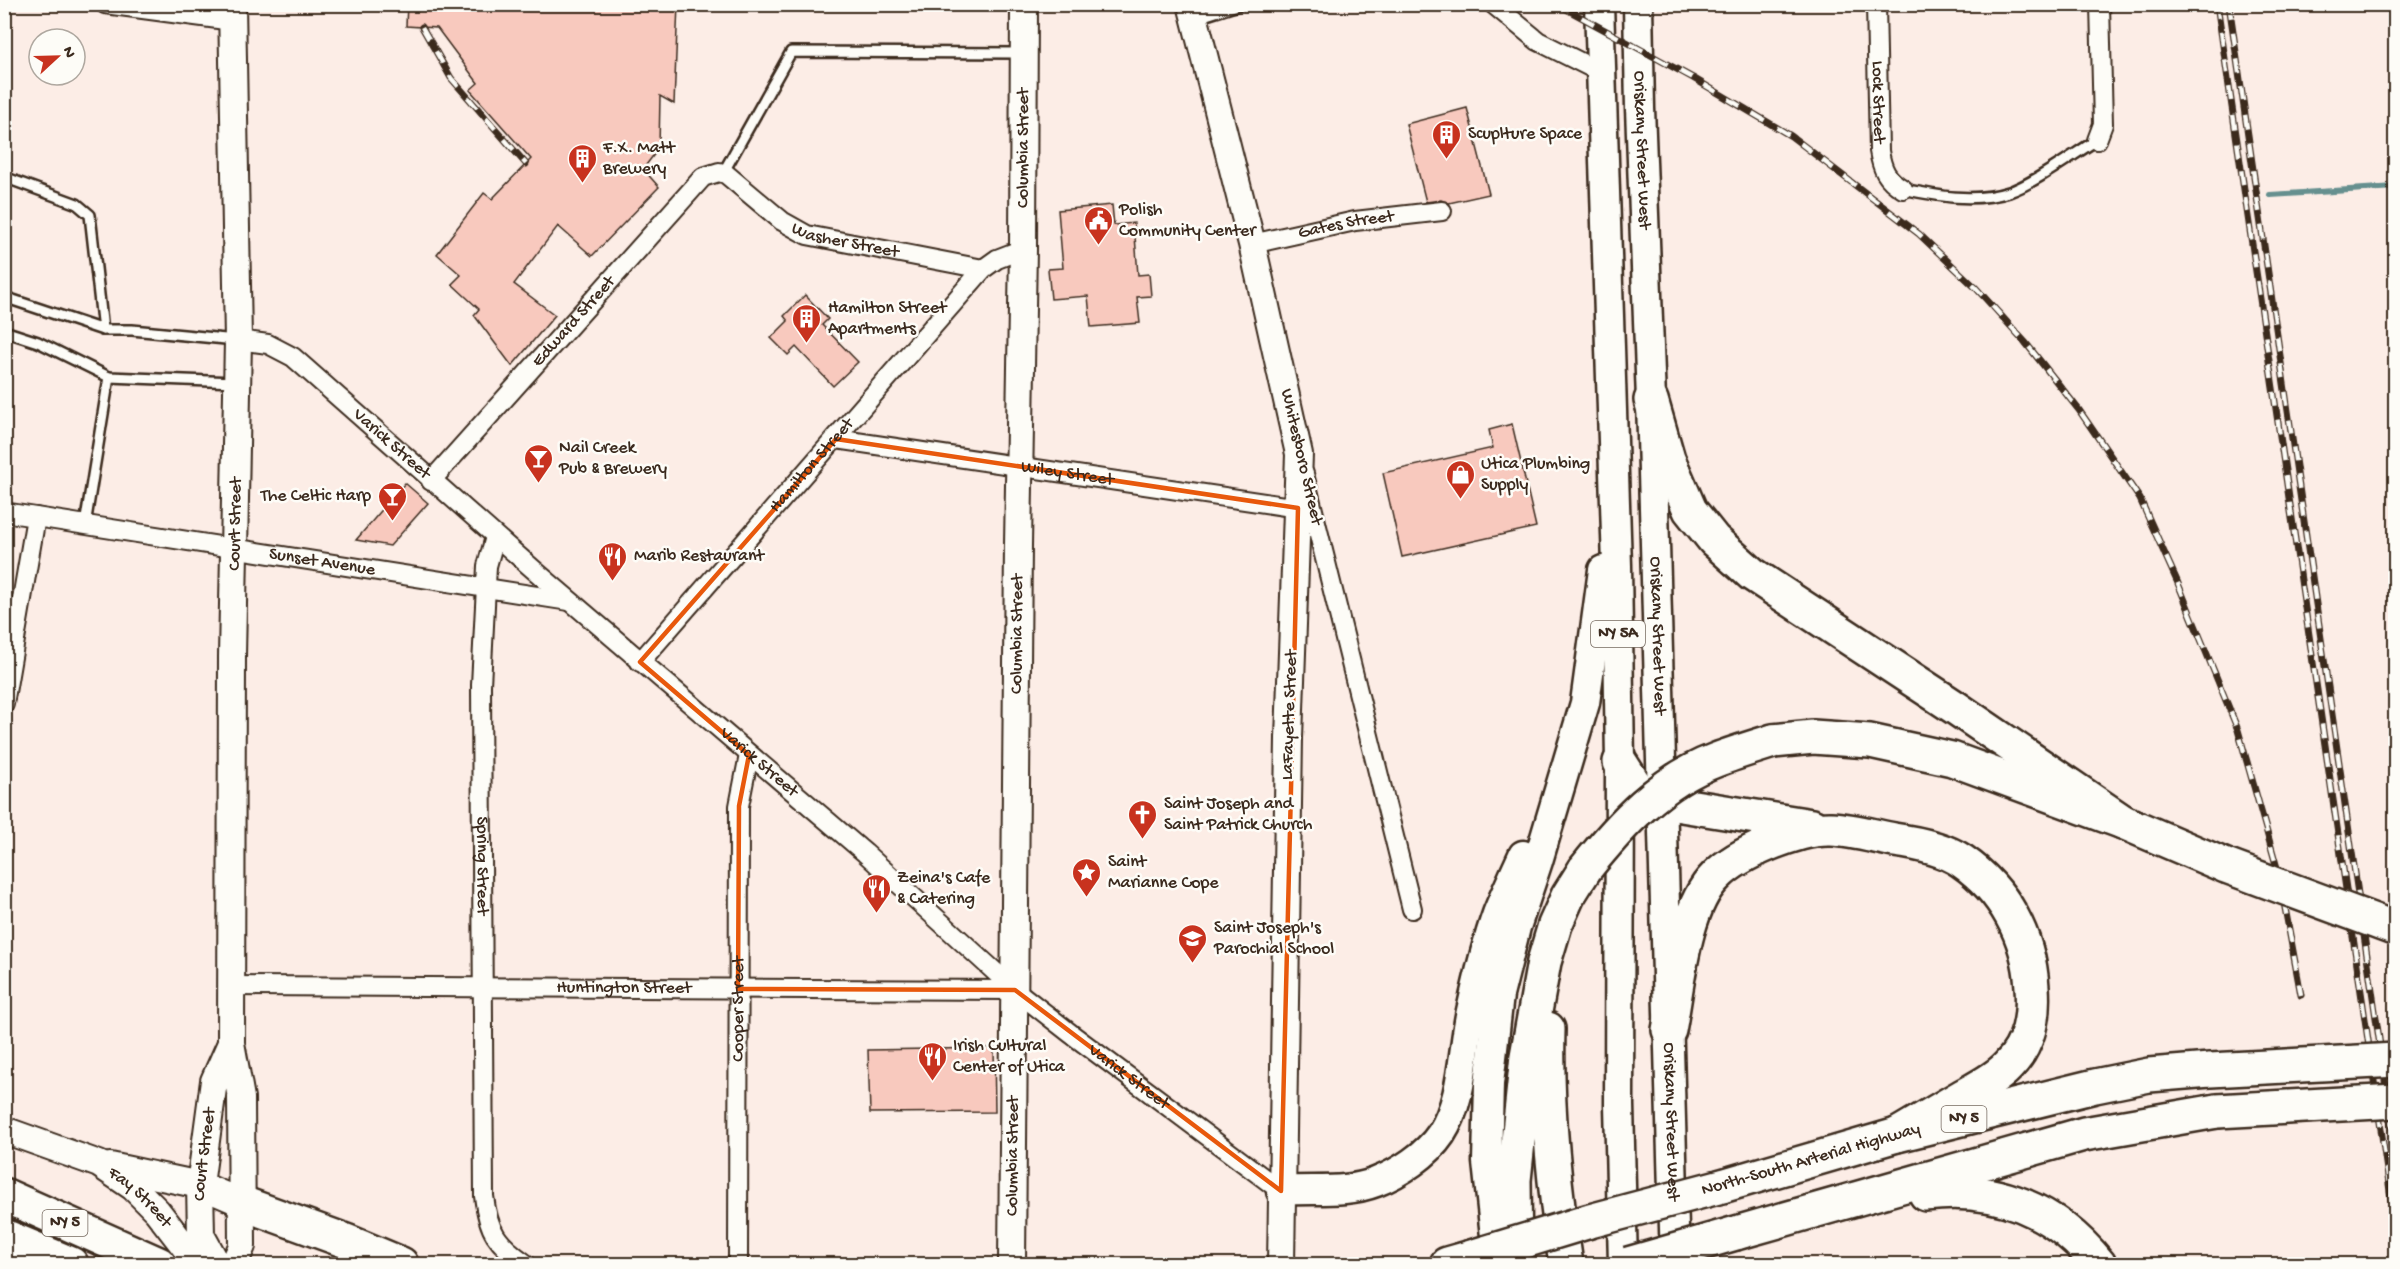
<svg xmlns="http://www.w3.org/2000/svg" width="2400" height="1269" viewBox="0 0 2400 1269" font-family="'Gochi Hand',sans-serif">
<rect width="100%" height="100%" fill="#fcede6"/>
<filter id="ink" filterUnits="userSpaceOnUse"><feTurbulence type="fractalNoise" baseFrequency=".0167" numOctaves="2"/><feDisplacementMap in="SourceGraphic" scale="12" xChannelSelector="R" yChannelSelector="G"/><feConvolveMatrix kernelMatrix="1 2 1 2 8 2 1 2 1" color-interpolation-filters="sRGB"/></filter>
<g filter="url(#ink)">
<g fill="none" stroke-linecap="round" stroke-linejoin="round">
<path stroke="#66908f" stroke-width="6" d="M2270,195L2396,187"/>
</g>
<g fill="#f8c9be" stroke="#3b2a1e" stroke-width="1.5">
<path d="M407,4H678L674,104L660,96L659,148L643,169L659,187L592,256L558,226L514,284L555,315L512,366L474,315L479,309L452,284L461,275L437,254L484,193L492,199L531,159L470,90L478,83L437,28L406,26Z"/>
<path d="M1467,108L1489,194L1449,203L1441,200L1426,202L1406,124Z"/>
<path d="M1112,205L1114,225L1134,223L1138,275L1149,274L1151,296L1137,297L1140,323L1091,327L1088,296L1051,299L1048,269L1063,268L1058,210Z"/>
<path d="M805,295L828,319L822,325L858,362L833,386L796,347L788,355L771,338L788,321L784,316Z"/>
<path d="M1512,424L1536,527L1402,557L1383,473L1493,448L1489,430Z"/>
<path d="M405,483L428,503L390,546L356,540Z"/>
<path d="M994,1048L995,1112L870,1113L868,1050Z"/>
</g>
<g fill="none" stroke-linecap="round" stroke-linejoin="round">
<defs>
<g id="lane">
<path d="M1197,18L1241,4"/>
<path d="M723,173L791,52L1021,53"/>
<path d="M4,177L77,204L90,215L103,330"/>
<path d="M1903,189C1937,196 1974,203 2009,192C2033,184 2074,154 2097,140"/>
<path d="M4,297L103,330H132L236,340"/>
<path d="M4,331L38,342L109,377L235,382"/>
<path d="M85,525L109,377"/>
</g>
<g id="street">
<path d="M105,4L233,21"/>
<path d="M1493,4L1538,41L1602,73"/>
<path id="s1" d="M1876,4L1879,151C1882,169 1886,179 1903,189"/>
<path d="M2097,140L2103,124L2100,4"/>
<path id="s2" d="M1252,244L1355,221L1442,211"/>
<path id="s3" d="M238,340L268,344L293,357L533,569L865,853L1015,990L1070,1033L1281,1191"/>
<path id="s4" d="M836,439L1298,508"/>
<path d="M1304,474L1412,909"/>
<path id="s5" d="M431,481L703,177L719,172L726,174L782,221L807,235L983,269"/>
<path id="s6" d="M4,512L569,601"/>
<path id="s7" d="M495,537L487,566L481,685L484,1196C488,1231 497,1244 526,1264"/>
<path id="s8" d="M640,662L983,269L997,259L1023,249"/>
<path d="M4,704L36,517"/>
<path id="s9" d="M232,986L1015,990"/>
<path id="s10" d="M738,1264L739,806L749,755"/>
</g>
<g id="secondary">
<path d="M232,4L238,340L232,657L231,1043L241,1098L242,1246L234,1264"/>
<path d="M1191,4L1252,244L1299,454L1289,738L1281,1264"/>
<path id="s11" d="M4,1130L99,1164L133,1187L157,1211L198,1264"/>
<path d="M110,1166L200,1185L242,1203"/>
<path id="s12" d="M217,1264L201,1235L200,1185L214,1081L231,1043"/>
<path id="s13" d="M1012,1264L1018,545L1023,249L1024,4"/>
</g>
<g id="primary">
<path d="M1599,4L1617,566L1620,762L1619,1105L1623,1264"/>
<path id="s14" d="M1638,4L1640,108L1651,400L1675,1264"/>
<path d="M1281,1191C1313,1188 1345,1194 1376,1182C1399,1173 1427,1155 1441,1134C1464,1099 1462,1050 1471,1011C1478,979 1486,944 1497,914C1505,894 1514,875 1523,855"/>
<path d="M1498,1264L1487,1162L1489,1084L1499,995L1516,927L1538,861L1585,703L1603,570"/>
</g>
<g id="highway">
<path d="M1651,400L1668,459L1690,510L1714,540L1752,574L1956,708L2123,822"/>
<path d="M1773,741L1813,737L1870,741L1952,759L2123,822L2226,866"/>
<path d="M1620,762L1638,790L1663,802L1812,826"/>
<path d="M1548,1029C1546,1107 1554,1187 1566,1264"/>
<path d="M1669,1030C1678,985 1683,908 1716,876C1738,853 1799,828 1831,829C1852,830 1873,836 1894,840C1916,843 1943,848 1962,861C2004,890 2029,936 2032,987C2034,1016 2030,1044 2008,1066C1996,1079 1979,1087 1963,1096C1941,1109 1919,1122 1897,1135"/>
<path d="M1722,1186L1897,1135L2095,1086L2149,1075L2210,1070"/>
<path d="M1926,1194C1995,1185 2055,1209 2099,1264"/>
<path d="M4,1195L159,1264"/>
<path d="M242,1203L346,1241L401,1264"/>
<path d="M1736,1233L2084,1134L2217,1111"/>
<path d="M4,1236L71,1264"/>
<path d="M1447,1264L1468,1258"/>
<path d="M1515,1264L1514,1180L1527,1056L1544,962L1555,925L1568,896L1585,869"/>
</g>
</defs>
<use href="#lane" stroke="#3b2a1e" stroke-width="14"/>
<use href="#street" stroke="#3b2a1e" stroke-width="22"/>
<use href="#secondary" stroke="#3b2a1e" stroke-width="30"/>
<use href="#primary" stroke="#3b2a1e" stroke-width="33"/>
<use href="#highway" stroke="#3b2a1e" stroke-width="38"/>
<use href="#lane" stroke="#fdfcf7" stroke-width="9"/>
<use href="#street" stroke="#fdfcf7" stroke-width="18"/>
<use href="#secondary" stroke="#fdfcf7" stroke-width="26"/>
<use href="#primary" stroke="#fdfcf7" stroke-width="28"/>
<use href="#highway" stroke="#fdfcf7" stroke-width="33"/>
<defs>
<g id="rail">
<path d="M1557,4L1693,78L1791,136L1919,234L1976,288L2025,342L2079,410L2140,499L2177,581L2238,730L2279,875L2301,995"/>
<path d="M2217,4L2396,1232"/>
<path d="M2229,4L2396,1156"/>
<path d="M422,27L451,78L526,164"/>
</g>
</defs>
<use href="#rail" stroke="#3b2a1e" stroke-width="7"/>
<use href="#rail" stroke="#fdfcf7" stroke-width="4.5" stroke-dasharray="14" stroke-linecap="butt"/>
<defs>
<g id="highway-bridge">
<path d="M2226,866L2396,929"/>
<path d="M1585,869C1621,824 1660,781 1716,760C1734,753 1754,747 1773,741"/>
<path d="M2210,1070L2396,1060"/>
<path d="M2217,1111L2396,1101"/>
<path d="M1468,1258L1590,1221L1722,1186"/>
<path d="M1628,1264L1736,1233"/>
</g>
</defs>
<use href="#highway-bridge" stroke="#3b2a1e" stroke-width="38" stroke-linecap="butt"/>
<use href="#highway-bridge" stroke="#fdfcf7" stroke-width="33"/>
</g>
</g>
<path fill="none" stroke="#e8590c" stroke-width="4.5" stroke-linejoin="round" d="M836,439L1298,508L1281,1191L1015,990L738,989L739,806L749,755L640,662Z"/>
<defs>
<symbol id="building-pin" viewBox="-11 -11 22 30"><path d="M0 17L-7.5 6A9.5 9.5 0 1 1 7.5 6Z" fill="#c8321e" stroke="#fdfcf7"/><path d="M-4-6H4V6H1V3H-1V6H-4ZM-2.5-4.3h1.7v1.8h-1.7ZM.8-4.3h1.7v1.8H.8ZM-2.5-1h1.7V.8h-1.7ZM.8-1h1.7V.8H.8Z" fill="#fff"/></symbol>
<symbol id="civic-pin" viewBox="-11 -11 22 30"><path d="M0 17L-7.5 6A9.5 9.5 0 1 1 7.5 6Z" fill="#c8321e" stroke="#fdfcf7"/><path d="M-.6-6.5H3V-4.5H.6V-3L4-1V1h2V6H-6V1h2V-1L-.6-3ZM-1.2 2.5V6h2.4V2.5Z" fill="#fff"/></symbol>
<symbol id="bar-pin" viewBox="-11 -11 22 30"><path d="M0 17L-7.5 6A9.5 9.5 0 1 1 7.5 6Z" fill="#c8321e" stroke="#fdfcf7"/><path d="M-6-5H6L.8 .8V4.5H3.5V6h-7V4.5H-.8V.8Z" fill="#fff"/></symbol>
<symbol id="shop-pin" viewBox="-11 -11 22 30"><path d="M0 17L-7.5 6A9.5 9.5 0 1 1 7.5 6Z" fill="#c8321e" stroke="#fdfcf7"/><path d="M-5-2.5h2.3a2.7 3.5 0 0 1 5.4 0H5L5.5 6h-11ZM-1.5-2.5h3a1.5 2.3 0 0 0-3 0Z" fill="#fff"/></symbol>
<symbol id="restaurant-pin" viewBox="-11 -11 22 30"><path d="M0 17L-7.5 6A9.5 9.5 0 1 1 7.5 6Z" fill="#c8321e" stroke="#fdfcf7"/><path d="M-5-6h1v4h1v-4h1v4h1v-4h1v5L-1.5 .5V6h-2V.5L-5-1ZM5-6V6H3V1.5H1.5Q1.5-4 5-6Z" fill="#fff"/></symbol>
<symbol id="church-pin" viewBox="-11 -11 22 30"><path d="M0 17L-7.5 6A9.5 9.5 0 1 1 7.5 6Z" fill="#c8321e" stroke="#fdfcf7"/><path d="M-1.2-6h2.4v3.5h3.3v2.4h-3.3V6h-2.4V-.1h-3.3v-2.4h3.3Z" fill="#fff"/></symbol>
<symbol id="sight-pin" viewBox="-11 -11 22 30"><path d="M0 17L-7.5 6A9.5 9.5 0 1 1 7.5 6Z" fill="#c8321e" stroke="#fdfcf7"/><path d="M0-6L1.8-2.2L6-1.7L2.9 1.2L3.7 5.4L0 3.3L-3.7 5.4L-2.9 1.2L-6-1.7L-1.8-2.2Z" fill="#fff"/></symbol>
<symbol id="school-pin" viewBox="-11 -11 22 30"><path d="M0 17L-7.5 6A9.5 9.5 0 1 1 7.5 6Z" fill="#c8321e" stroke="#fdfcf7"/><path d="M0-5L7-2L0 1L-7-2ZM-4 1L0 2.5L4 1V4Q0 6-4 4Z" fill="#fff"/></symbol>
</defs>
<g fill-rule="evenodd">
<use href="#building-pin" x="1430" y="118" width="33" height="45"/>
<use href="#building-pin" x="566" y="142" width="33" height="45"/>
<use href="#civic-pin" x="1082" y="204" width="33" height="45"/>
<use href="#building-pin" x="790" y="302" width="33" height="45"/>
<use href="#bar-pin" x="522" y="442" width="33" height="45"/>
<use href="#shop-pin" x="1444" y="458" width="33" height="45"/>
<use href="#bar-pin" x="376" y="480" width="33" height="45"/>
<use href="#restaurant-pin" x="596" y="540" width="33" height="45"/>
<use href="#church-pin" x="1126" y="798" width="33" height="45"/>
<use href="#sight-pin" x="1070" y="856" width="33" height="45"/>
<use href="#restaurant-pin" x="860" y="872" width="33" height="45"/>
<use href="#school-pin" x="1176" y="922" width="33" height="45"/>
<use href="#restaurant-pin" x="916" y="1040" width="33" height="45"/>
</g>
<g text-anchor="middle" dominant-baseline="central" stroke-width="5" stroke-linejoin="round" paint-order="stroke">
<g fill="#fdfcf7" stroke="#75695f" stroke-width="1.5">
<rect x="1591" y="621" width="54" height="26" rx="4.5"/>
<rect x="1941.5" y="1106" width="45" height="26" rx="4.5"/>
<rect x="42.5" y="1210" width="45" height="26" rx="4.5"/>
</g>
<g font-size="16" font-weight="bold" fill="#3b2a1e">
<text x="1618" y="634">NY 5A</text>
<text x="1964" y="1119">NY 5</text>
<text x="65" y="1223">NY 5</text>
</g>
<g font-size="18" fill="#3b2a1e" stroke="#fdfcf7">
<text stroke="none"><textPath href="#s1" startOffset="98">Lock Street</textPath></text>
<text stroke="none"><textPath href="#s13" startOffset="1116">Columbia Street</textPath></text>
<text stroke="none"><textPath href="#s14" startOffset="146">Oriskany Street West</textPath></text>
<text stroke="none"><textPath href="#s2" startOffset="96">Gates Street</textPath></text>
<text stroke="none"><textPath href="#s5" startOffset="572">Washer Street</textPath></text>
<text stroke="none"><textPath href="#s5" startOffset="214">Edward Street</textPath></text>
<text stroke="none"><textPath href="#s3" startOffset="190">Varick Street</textPath></text>
<text transform="translate(1301 457) rotate(77)">Whitesboro Street</text>
<text stroke="none"><textPath href="#s8" startOffset="261">Hamilton Street</textPath></text>
<text stroke="none"><textPath href="#s4" startOffset="234">Wiley Street</textPath></text>
<text transform="translate(236 524) rotate(-89)">Court Street</text>
<text stroke="none"><textPath href="#s6" startOffset="322">Sunset Avenue</textPath></text>
<text stroke="none"><textPath href="#s13" startOffset="630">Columbia Street</textPath></text>
<text stroke="none"><textPath href="#s14" startOffset="632">Oriskany Street West</textPath></text>
<text transform="translate(1290 715) rotate(-88)">LaFayette Street</text>
<text stroke="none"><textPath href="#s3" startOffset="676">Varick Street</textPath></text>
<text stroke="none"><textPath href="#s7" startOffset="330">Spring Street</textPath></text>
<text stroke="none"><textPath href="#s9" startOffset="392">Huntington Street</textPath></text>
<text stroke="none"><textPath href="#s10" startOffset="255">Cooper Street</textPath></text>
<text stroke="none"><textPath href="#s3" startOffset="1162">Varick Street</textPath></text>
<text stroke="none"><textPath href="#s14" startOffset="1118">Oriskany Street West</textPath></text>
<text stroke="none"><textPath href="#s12" startOffset="114">Court Street</textPath></text>
<text stroke="none"><textPath href="#s13" startOffset="108">Columbia Street</textPath></text>
<text transform="translate(1811 1160) rotate(-16)">North-South Arterial Highway</text>
<text stroke="none"><textPath href="#s11" startOffset="154">Fay Street</textPath></text>
</g>
<g font-size="18" fill="#3b2a1e" stroke="#fdfcf7" text-anchor="start">
<text x="1468" y="134">Scuplture Space</text>
<text x="603" y="148">F.X. Matt<tspan x="603" dy="21">Brewery</tspan></text>
<text x="1119" y="210">Polish<tspan x="1119" dy="21">Community Center</tspan></text>
<text x="828" y="308">Hamilton Street<tspan x="828" dy="21">Apartments</tspan></text>
<text x="559" y="448">Nail Creek<tspan x="559" dy="21">Pub &amp; Brewery</tspan></text>
<text x="1481" y="464">Utica Plumbing<tspan x="1481" dy="21">Supply</tspan></text>
<text x="371" y="496" text-anchor="end">The Celtic Harp</text>
<text x="634" y="556">Marib Restaurant</text>
<text x="1164" y="804">Saint Joseph and<tspan x="1164" dy="21">Saint Patrick Church</tspan></text>
<text x="1108" y="862">Saint<tspan x="1108" dy="21">Marianne Cope</tspan></text>
<text x="897" y="878">Zeina's Cafe<tspan x="897" dy="21">&amp; Catering</tspan></text>
<text x="1214" y="928">Saint Joseph's<tspan x="1214" dy="21">Parochial School</tspan></text>
<text x="953" y="1046">Irish Cultural<tspan x="953" dy="21">Center of Utica</tspan></text>
</g>
</g>
<rect width="2400" height="1269" fill="none" stroke="#fdfcf7" stroke-width="24"/>
<rect x="12" y="12" width="2376" height="1245" fill="none" stroke="#3b2a1e" stroke-width="2" filter="url(#ink)"/>
<g transform="translate(57 57) rotate(68)"><circle r="28" fill="#fdfcf7" stroke="#afa8a0" stroke-width="1.5"/>
<path d="M0-4.5L10 22L0 15L-10 22Z" fill="#c8321e"/>
<text y="-9" font-size="16" font-weight="bold" text-anchor="middle" fill="#3b2a1e">N</text>
</g>
</svg>
